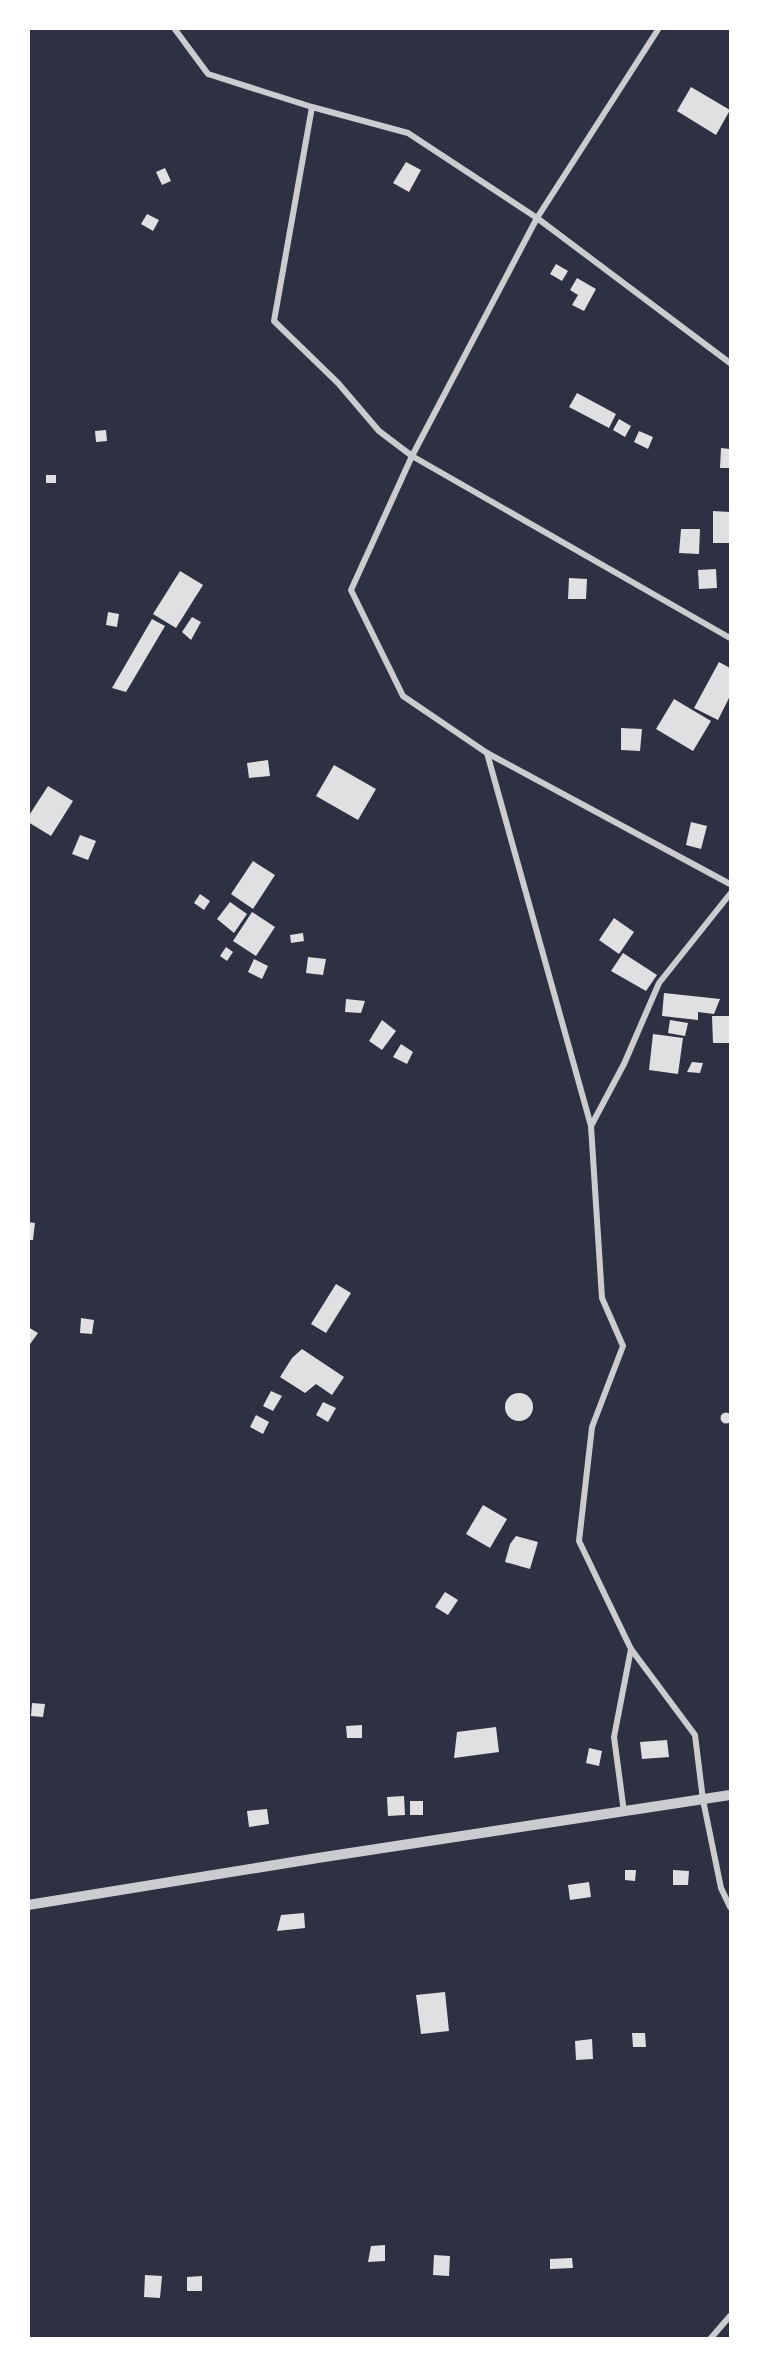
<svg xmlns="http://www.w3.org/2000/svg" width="759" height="2367" viewBox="0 0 759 2367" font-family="'Nunito Sans',sans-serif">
<rect width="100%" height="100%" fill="#2d3142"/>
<g fill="#e0e0e3">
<path d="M691,87L730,110L716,135L677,111Z"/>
<path d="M406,162L421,170L409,192L393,183Z"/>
<path d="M165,168L171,181L162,185L156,172Z"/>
<path d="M147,214L159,220L153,231L141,224Z"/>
<path d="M556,264L568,271L562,281L550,274Z"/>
<path d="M577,278L596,289L584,311L572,305L578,295L570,290Z"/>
<path d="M577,393L616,414L609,428L569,407Z"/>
<path d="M619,419L631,426L625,437L613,430Z"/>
<path d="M106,430L107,441L96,442L95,431Z"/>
<path d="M639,431L653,437L648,449L634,442Z"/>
<path d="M721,448L730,449V468H720Z"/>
<rect x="46" y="475" width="10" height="8"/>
<path d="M713,511L730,512V543H713Z"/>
<path d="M681,529H700L699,554L679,553Z"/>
<path d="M716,569L717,588L699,589L698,570Z"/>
<path d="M180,571L203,585L176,628L153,614Z"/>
<path d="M569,578L587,579L586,599H568Z"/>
<path d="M108,612L119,614L117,627L106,625Z"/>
<path d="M192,617L201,622L191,640L182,632Z"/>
<path d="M152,619L165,626L126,692L112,688Z"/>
<path d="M719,662L730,668V696L718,720L694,708Z"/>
<path d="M674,699L711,721L693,751L656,729Z"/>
<path d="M621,728L642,729L640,751L621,750Z"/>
<path d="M268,760L270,776L249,778L247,763Z"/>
<path d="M334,765L376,789L358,820L316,796Z"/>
<path d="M48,786L73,801L51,836L28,822V817Z"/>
<path d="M691,822L707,826L701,849L686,845Z"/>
<path d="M80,835L96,841L88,860L72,854Z"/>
<path d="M253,861L275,875L253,909L231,894Z"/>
<path d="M200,894L210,901L204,910L194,903Z"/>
<path d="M230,902L247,914L234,933L217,919Z"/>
<path d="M252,912L275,927L256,956L233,941Z"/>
<path d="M614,918L634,932L619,954L599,940Z"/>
<path d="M303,933L304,941L291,943L290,935Z"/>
<path d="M226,947L233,952L227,961L220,956Z"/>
<path d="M623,953L657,975L646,991L611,971Z"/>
<path d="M308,957L326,959L323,975L306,973Z"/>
<path d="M254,959L268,966L262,979L248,972Z"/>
<path d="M664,993L720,999L714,1014L698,1012V1020L662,1016Z"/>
<path d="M346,999L365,1001L361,1013L345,1012Z"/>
<path d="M712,1016H730V1043H713Z"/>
<path d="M382,1020L396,1031L382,1050L369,1041Z"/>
<path d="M670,1020L688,1023L685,1036L668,1033Z"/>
<path d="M653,1034L683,1038L678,1074L649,1070Z"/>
<path d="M401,1044L413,1052L407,1064L393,1057Z"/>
<path d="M692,1062L703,1063L700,1073L687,1072Z"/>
<path d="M28,1222L35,1223L33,1240H28Z"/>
<path d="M336,1284L351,1293L326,1333L311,1324Z"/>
<path d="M81,1318L94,1320L92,1334L80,1333Z"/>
<path d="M28,1327L38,1333L28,1347Z"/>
<path d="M302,1349L344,1377L332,1395L316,1384L305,1393L280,1377L292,1358Z"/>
<path d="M271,1391L282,1396L273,1411L263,1406Z"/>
<circle cx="519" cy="1407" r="14"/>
<path d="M323,1402L336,1408L328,1422L316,1415Z"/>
<circle cx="726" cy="1418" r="5.5"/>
<path d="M256,1415L269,1422L263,1434L250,1427Z"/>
<path d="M483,1505L507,1519L490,1548L466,1534Z"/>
<path d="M516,1536L538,1542L530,1569L505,1562L510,1544Z"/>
<path d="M445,1592L458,1600L448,1615L435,1607Z"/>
<path d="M32,1703L45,1704L43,1717L31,1716Z"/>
<path d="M362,1725V1738H347L346,1726Z"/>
<path d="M496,1727L499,1752L454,1758L457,1732Z"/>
<path d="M667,1740L669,1757L642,1759L640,1742Z"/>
<path d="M589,1748L602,1751L599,1766L586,1763Z"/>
<path d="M404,1796L405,1815L388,1816L387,1797Z"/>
<rect x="410" y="1801" width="13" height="14"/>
<path d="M267,1809L269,1824L249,1827L247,1811Z"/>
<path d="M625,1870H636L635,1881L625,1880Z"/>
<path d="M673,1870L689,1871L688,1885H673Z"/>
<path d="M589,1882L591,1897L570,1900L568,1885Z"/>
<path d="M304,1913L305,1928L277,1931L281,1915Z"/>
<path d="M445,1992L449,2031L421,2034L416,1995Z"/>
<path d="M632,2033H645L646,2047H633Z"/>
<path d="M592,2039L593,2059L576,2060L575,2041Z"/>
<path d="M385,2245V2261L368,2262L371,2246Z"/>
<path d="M434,2255L450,2256L449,2276L433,2275Z"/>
<path d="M572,2258L573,2268L550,2269V2259Z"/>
<path d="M145,2275L162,2276L160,2298L144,2297Z"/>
<path d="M202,2276V2291H187V2277Z"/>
</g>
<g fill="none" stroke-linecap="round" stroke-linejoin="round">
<g stroke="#caccd0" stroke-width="6">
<path d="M174,28L208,74L312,107L274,321L338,383L379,431L412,456L730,638"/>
<path d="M312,107L408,133L537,218L730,363"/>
<path d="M487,753L730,884"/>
<path d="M730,894L659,983L624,1064L591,1126L602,1298L623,1346L592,1427L579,1541L631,1649L695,1735L703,1800L721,1888L730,1907"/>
<path d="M591,1126L487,753L403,696L351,590L412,456L537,218L659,28"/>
<path d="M624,1812L614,1737L631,1649"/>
<path d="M711,2338L730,2316"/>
</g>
<path stroke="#caccd0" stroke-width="10" d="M28,1905L324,1857L730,1795"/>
</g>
<rect width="759" height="2367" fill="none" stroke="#ffffff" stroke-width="60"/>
</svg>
